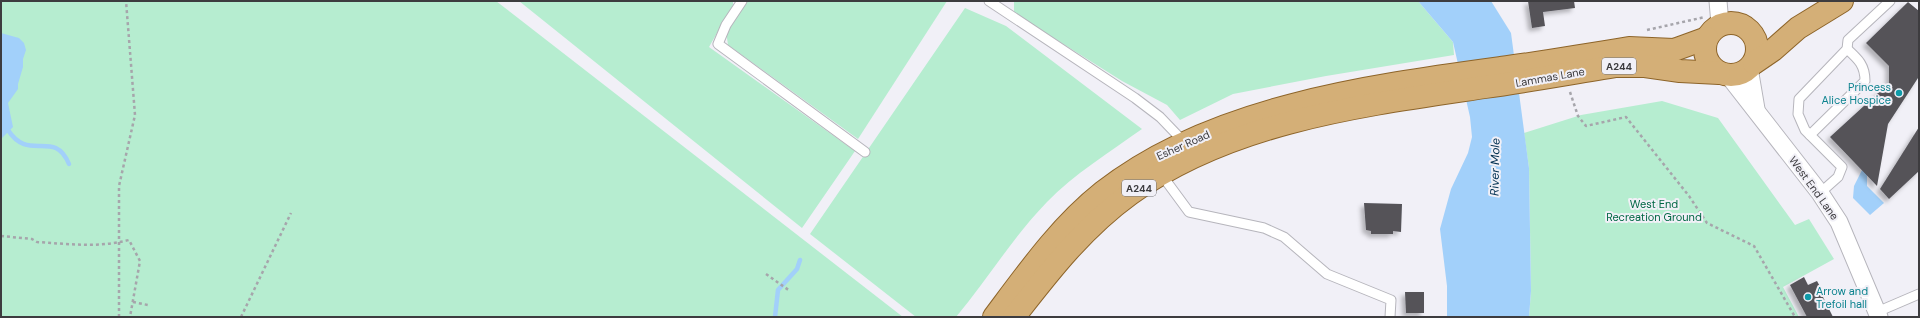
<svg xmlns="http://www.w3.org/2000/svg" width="1920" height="318" viewBox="0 0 1920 318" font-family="'DM Sans',sans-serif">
<defs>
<filter id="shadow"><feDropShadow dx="-3.5" dy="3.5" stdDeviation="2" flood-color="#0004"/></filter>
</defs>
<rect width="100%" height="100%" fill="#f1f0f7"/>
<g fill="#b6edd0">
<path d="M1,1H496L903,317H1Z"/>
<path d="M519,1H733V5L709,47L855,151L802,228Z"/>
<path d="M747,1H947L858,139L728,45L726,31Z"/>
<path d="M1014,1H1418L1453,42L1454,55L1326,76L1233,94L1180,120L1167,105L1122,81L1014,13Z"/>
<path d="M965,8L1006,26L1142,129C1111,151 1073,175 1047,202C1013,237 987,280 956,317H916L810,234Z"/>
<path d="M1662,101L1718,118L1795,225L1809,219L1834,259L1783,287L1799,317H1529L1531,291L1529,168L1524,133L1581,115Z"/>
</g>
<g fill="#a2d0fa">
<path d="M1418,1H1491L1511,33L1529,168L1531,291L1529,317H1447V286L1440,229L1451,189L1468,153L1472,137L1470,117L1453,42Z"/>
<path d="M1,33L19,38L24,43L26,50L23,59V67L18,84V89L8,103L13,127L1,139Z"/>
<path d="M1862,170L1867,173V186L1884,203L1870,215L1853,198L1854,186Z"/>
</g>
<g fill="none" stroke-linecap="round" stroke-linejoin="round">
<g stroke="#a2d0fa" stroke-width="4.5">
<path d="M8,130C29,163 54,128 69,164"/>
<path d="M775,317L778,290L797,269L800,260"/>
</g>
</g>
<g fill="#545359" filter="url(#shadow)">
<path d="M1528,1H1574L1575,8L1543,12L1545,26L1532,28Z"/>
<path d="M1908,2L1919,11L1918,78L1888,124L1877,186L1830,137L1889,83V66L1866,43Z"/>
<path d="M1919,127V171L1889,199L1880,189Z"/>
<path d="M1364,203L1402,204L1401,232L1393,231V234H1371V231L1366,230Z"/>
<path d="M1804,277L1808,285L1817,281L1824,294L1822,295L1833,317H1807L1790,285Z"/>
<path d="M1405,292H1424V313H1406Z"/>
</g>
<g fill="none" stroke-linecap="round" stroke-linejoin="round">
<defs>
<g id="service">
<path d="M742,1L726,25L718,44L865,152"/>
<path d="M989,1L1135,98L1160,117L1184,142"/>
<path d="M1810,135L1865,81C1865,65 1858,59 1847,49"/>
<path d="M1161,174L1189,212L1264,228L1284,237L1327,274L1391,300L1390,317"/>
<path d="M1820,193L1838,177L1842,167L1805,130L1798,114L1799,99L1847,49L1848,40L1890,1"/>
<path d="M1877,312L1919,294"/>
</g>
<g id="minor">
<path d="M1718,1L1720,24"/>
<path d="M1749,68L1756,109"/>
<path d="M1728,75L1820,193L1839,222L1879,317"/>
</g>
<g id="primary">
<circle cx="1731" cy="49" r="26"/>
<path d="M1754,63L1773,50L1798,28L1842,1"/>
<path d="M994,317C1027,273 1060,226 1103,192C1211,107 1369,86 1501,68C1540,63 1578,56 1617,50L1629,48L1674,50L1707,38"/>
<path d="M1014,317C1049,272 1083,228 1130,194C1231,121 1364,105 1485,87C1528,81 1572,73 1616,66H1645L1680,71L1719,73"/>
</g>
</defs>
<use href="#service" stroke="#b6b5bc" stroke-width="11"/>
<use href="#minor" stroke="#b6b5bc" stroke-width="19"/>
<use href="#primary" stroke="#8d6429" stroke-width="24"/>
<g stroke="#a6a5ab" stroke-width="2.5" stroke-dasharray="3 3" stroke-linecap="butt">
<path d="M1647,30L1705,17"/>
<path d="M1570,92L1578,116L1586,126L1626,117L1689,196L1707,223L1754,246L1795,317"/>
<path d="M1,236L32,239L37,242C69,244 98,248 129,240L140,261L130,317"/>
<path d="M766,274L790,291"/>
<path d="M133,302L148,305"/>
<path d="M119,317V186L135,115L126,1"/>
<path d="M241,317L291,213"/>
</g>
<use href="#service" stroke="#fff" stroke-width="9"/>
<use href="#minor" stroke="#fff" stroke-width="17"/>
<use href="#primary" stroke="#d4af77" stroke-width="22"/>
</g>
<g fill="#0f9aa8" stroke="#f1f0f7" stroke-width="1.5">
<circle cx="1899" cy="93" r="4"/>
<circle cx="1808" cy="297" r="4"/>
</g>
<g text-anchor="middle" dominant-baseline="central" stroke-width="4" stroke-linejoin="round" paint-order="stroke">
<g fill="#f1f0f7" stroke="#737276" stroke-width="1">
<rect x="1602" y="58" width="34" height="16" rx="3"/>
<rect x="1122" y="180" width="34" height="16" rx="3"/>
</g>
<g font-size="10" font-weight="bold" fill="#3d3c3f">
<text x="1619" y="66">A244</text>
<text x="1139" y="188">A244</text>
</g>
<g font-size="11" fill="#3d3c3f" stroke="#f1f0f7">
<text transform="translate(1550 77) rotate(-10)">Lammas Lane</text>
<text transform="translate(1183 145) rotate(-24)">Esher Road</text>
<text transform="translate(1814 188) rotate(54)">West End Lane</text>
</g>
<g font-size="11" fill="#0d838f" stroke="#f1f0f7" text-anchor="end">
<text x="1891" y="87">Princess<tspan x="1891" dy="13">Alice Hospice</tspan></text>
<text x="1816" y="291" text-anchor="start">Arrow and<tspan x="1816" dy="13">Trefoil hall</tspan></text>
</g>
<g font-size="11" fill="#006744" stroke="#f1f0f7">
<text x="1654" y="204">West End<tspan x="1654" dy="13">Recreation Ground</tspan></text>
</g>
<g font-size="12" font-style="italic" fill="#033152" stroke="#f1f0f7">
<text transform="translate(1495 167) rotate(-89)">River Mole</text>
</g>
</g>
<rect width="1920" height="318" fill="none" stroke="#3d3c3f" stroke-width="4"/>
</svg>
